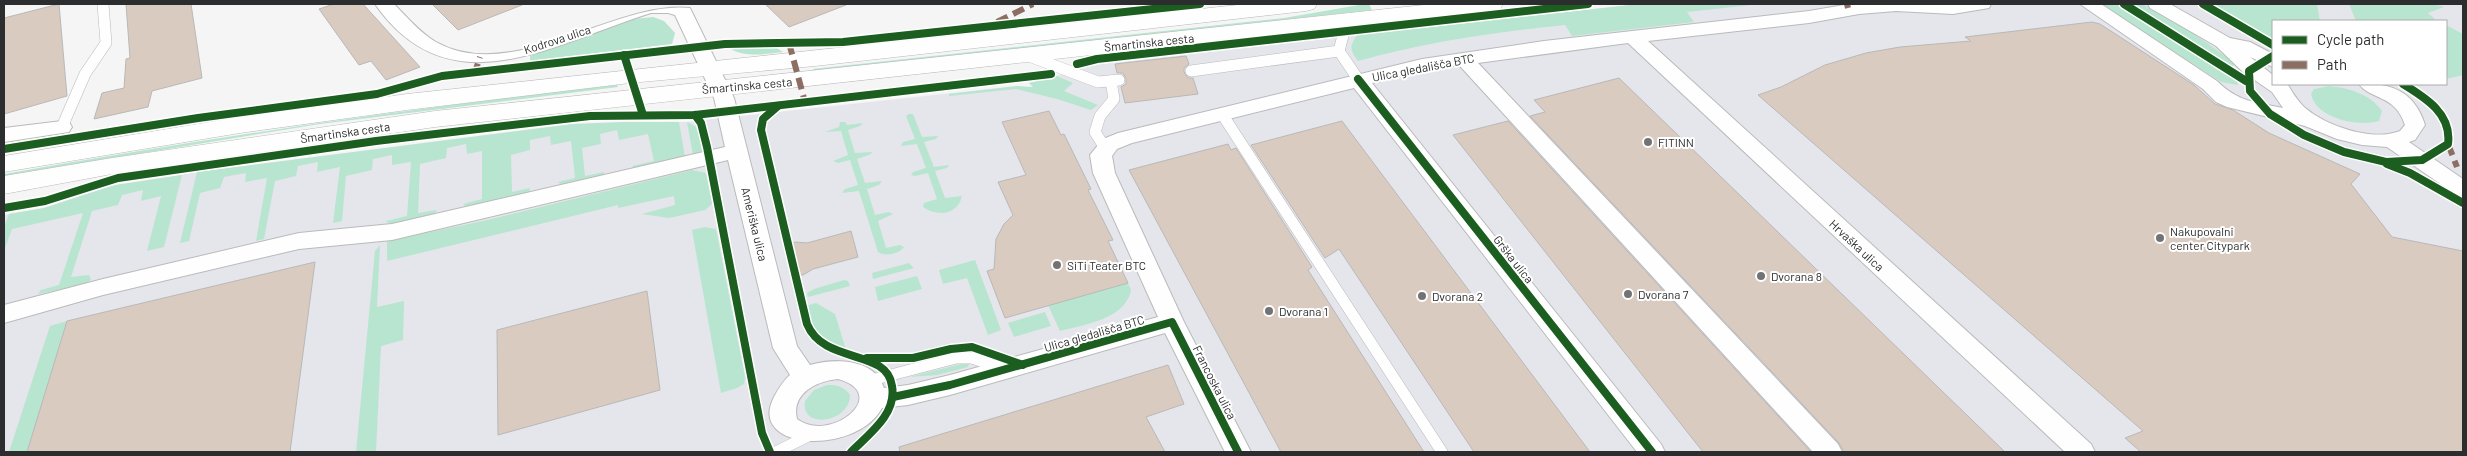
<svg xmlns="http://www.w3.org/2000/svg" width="2467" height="456" viewBox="0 0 2467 456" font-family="Barlow,sans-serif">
<rect width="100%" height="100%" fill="#f5f5f6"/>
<path fill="#e4e6eb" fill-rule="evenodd" d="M1639,4H2463V452H4V215L44,208L102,188L197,172L573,124L687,122L1017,86L1027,88L1033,87L1029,83L1101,64ZM2273,21H2446V84H2273Z"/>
<g fill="#b8e5cf">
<path d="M1365,4H1369L1372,10L814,71L813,69L1284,18Z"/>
<path d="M1639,4H1761L1687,12L1694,22L1572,36L1565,25C1495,32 1426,42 1358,61C1350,50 1349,47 1357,35Z"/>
<path d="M2100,4H2142L2190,31L2235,63L2232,67L2238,85L2221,82Z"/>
<path d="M2210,4H2317L2320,21H2273V42Z"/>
<path d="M2349,4H2432L2444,7L2428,13L2437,21H2356Z"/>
<path d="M653,17L664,21L675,33L672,44L530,61V56L538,52L632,19Z"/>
<path d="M2446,25L2463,34V75L2446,79Z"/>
<path d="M775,47L783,52C766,54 745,58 729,48Z"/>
<path d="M1057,76L1073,83L1064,91L1098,105L1091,110L1057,99L1016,89L949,96V94L1017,86L1033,87L1029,83Z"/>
<path d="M617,85L618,87L320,124L4,176V174C208,138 411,108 617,85Z"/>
<path d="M2329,86C2349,88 2370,94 2382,111L2379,121C2359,127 2316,119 2311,94L2314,89Z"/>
<path d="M909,114H913L922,137L938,136L936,139L924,142L934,167L949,165L947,168L935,171L945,198L962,196C958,215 937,217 923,207L924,203L937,199L928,173L915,176L911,175L913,172L926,168L917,144L901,146L903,142L915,139L906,116Z"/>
<path d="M621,122H679L685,157L635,169L632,166L654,161L648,134L619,140L617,130L600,134L601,144L582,148L585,176L604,172V176L562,185L558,182L575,178L571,141L551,145L550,136L530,140V150L511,155L512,192L530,188L529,193L467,208L463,204L482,199V151L467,154L466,144L447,148L446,158L420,164L418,213L437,210L436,212L428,218L391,225L386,221L407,216L411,162L392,165V155L373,159L372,170L346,176L342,221L333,223L340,167L317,172L318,162L298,166L296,176L275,181L264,239L256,241L267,178L245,182L246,173L224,177L220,188L200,193L189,241L180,243L197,172L573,124Z"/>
<path d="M687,122L698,128L702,151L693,155Z"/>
<path d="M840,122H845L847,125L863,123L860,126L848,130L855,153L873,152L869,155L857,159L865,183L882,181L879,185L867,189L875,215L889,212L893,214L878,221L886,248L900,245L904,247C899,254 885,257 878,252L859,191L842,193L845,189L858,185L850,160L838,163L833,161L848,155L841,131L825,132L839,127Z"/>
<path d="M692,170L706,173L712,204L705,210L669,218L642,214L675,205L674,196L618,208V205L387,261V241L483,221Z"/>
<path d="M182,175L164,247L147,251L161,196L141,201L143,190L122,195L118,205L92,211L71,277L89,275L91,280L85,284L38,294L41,290L59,285L83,213L12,229L4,251V227L9,214L44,208L115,185Z"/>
<path d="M705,227L716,229L745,377L744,384L737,388L721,393L692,230Z"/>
<path d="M380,245L377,307L404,301L403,340L381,346L376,452H356L375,251Z"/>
<path d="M975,260L1001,330L988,335L967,278L943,284L939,270Z"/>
<path d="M909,263L914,268L873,279L872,273Z"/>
<path d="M917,276L922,289L878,301L875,287Z"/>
<path d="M844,280L848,281L850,286L808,297L807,293L814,289Z"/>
<path d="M1128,283L1131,290C1126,319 1083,325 1060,331L1048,305Z"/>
<path d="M816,303L835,314L846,350C818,340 813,335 806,306Z"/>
<path d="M1045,312L1051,326L1014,337L1008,323Z"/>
<path d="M67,321L27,452H9L50,326Z"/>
<path d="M961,364H969L968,367L937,375L909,377Z"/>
<path d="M827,385C837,385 844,386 850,395C850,423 800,430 805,401L814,390Z"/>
</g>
<g fill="#dacbc1" stroke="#b9b8b8">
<path d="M59,4L67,96L4,114V18Z"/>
<path d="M126,4H191L202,78L152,91L148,107L94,119L102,93L124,88L126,59L130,58Z"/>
<path d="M334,4H363L420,67L386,80L371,61L359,65L319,9Z"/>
<path d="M432,4H521L522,5L458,30Z"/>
<path d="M765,4H846V5L789,27Z"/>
<path d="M2092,22L2100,24L2194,85L2215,104L2233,110L2269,133L2360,174L2351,184L2392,237L2463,251V452H2141L2125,438L2143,431L1758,95L1781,87L1825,65L1866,53L1900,47L1971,41L1965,37Z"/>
<path d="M1186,56L1189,64L1184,68V72L1188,78H1193L1198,94L1125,103L1121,87L1126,84V79L1123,73H1117L1115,64Z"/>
<path d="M1619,78L2005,452H1844L1839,443L1530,116L1545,112L1534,100Z"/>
<path d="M1049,111L1061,135L1064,134L1091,189L1088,190L1113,240L1108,241L1128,283L1005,318L987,271L994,269L996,239L1004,224L1013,215L998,182L1026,175L1002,122Z"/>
<path d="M1342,121L1590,452H1474L1339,249L1325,258L1251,145Z"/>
<path d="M1508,121L1811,452H1703L1453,135Z"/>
<path d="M1228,144L1231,150L1236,148L1312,267L1308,270L1424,452H1281L1129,170Z"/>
<path d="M851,231L858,257L813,269L803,275L791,274L785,249L795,242L807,243Z"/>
<path d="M315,262L290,452H27L67,321Z"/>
<path d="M647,291L660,390L498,435L497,330Z"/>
<path d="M1168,365L1184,404L1146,417L1165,452H900L899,447Z"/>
</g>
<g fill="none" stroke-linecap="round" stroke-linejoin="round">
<defs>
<g id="service">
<path d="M1339,51L1358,79"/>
<path d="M1029,56L1098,82L1119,80"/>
<path d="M1191,71L1339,51L1347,20"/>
<path d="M1222,114L1442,452"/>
<path d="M62,127L85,74L106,43L103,4"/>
<path d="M1105,148L1095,132L1100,116L1114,99L1111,81"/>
<path d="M868,381L956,358H972L1004,369"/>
<path d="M776,452L808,436"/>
</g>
<g id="minor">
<path d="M375,4H394C407,17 420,33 436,42C513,85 615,0 690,8L734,98L797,346L810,365C834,358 875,358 884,388L908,385L950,375L1158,317L1093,173L1090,155L1103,139L1118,133L1422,59L1544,41L1809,11L1850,4H1991L1989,8L1953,14L1896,11L1859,14L1809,23L1648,41L2091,444L2095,452H2065L1628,43L1478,63L1838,444L1842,452H1813L1459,65L1422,71L1372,83L1661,444L1665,452H1637L1354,88L1132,143L1117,149L1112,156L1115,173L1184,322L1251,452H1225L1165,333L950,395L908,405L882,408C856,456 746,451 774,397C779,388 783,381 790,375L773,348L728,160L392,240L299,249L103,295L4,323V305L103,279L299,233L392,224L725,147L714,98L675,15L668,13H651C556,42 450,112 375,4ZM838,379C892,394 831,444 797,419C791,393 817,381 838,379Z"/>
<path d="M2080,4H2101L2217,81C2238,102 2255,102 2283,108L2272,92L2243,72L2216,46L2150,8L2148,4H2170L2230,38L2250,42L2273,54V67L2250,57L2273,75V84L2288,85C2293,93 2297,100 2304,107C2326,126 2372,142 2400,131L2405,125C2395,94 2370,100 2359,84C2391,82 2415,92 2425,125L2415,140L2409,142L2463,179V196L2455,194L2387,147L2362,145L2337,139L2305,126L2227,107L2216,102L2203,89Z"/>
<path d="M62,121L69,122L72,127L69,132L4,142V128Z"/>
</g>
<g id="primary">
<path d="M1247,4H1317L1314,9L1306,11L815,66L630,83L407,110L240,133L4,172V156L240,117L407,94Z"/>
<path d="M1433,4H1503L1500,9L1492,11L435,127L112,174L4,194V176L112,158L435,111Z"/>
</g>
</defs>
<use href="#service" stroke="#bababb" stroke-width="12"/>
<use href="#minor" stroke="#bababb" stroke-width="2"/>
<use href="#primary" stroke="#bababb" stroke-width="1"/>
<use href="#service" stroke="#fefefe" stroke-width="11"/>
<use href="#minor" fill="#fefefe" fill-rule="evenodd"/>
<use href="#primary" fill="#fefefe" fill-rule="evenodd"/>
<g stroke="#8d6e63" stroke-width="6" stroke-dasharray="12 6" stroke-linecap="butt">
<path d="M1847,4L1848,8"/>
<path d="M997,22L1033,4"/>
<path d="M789,43L805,102"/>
<path d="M474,75L480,57"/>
<path d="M2448,144L2457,167"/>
</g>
<defs>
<g id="cycleway">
<path d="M2124,4L2246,81"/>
<path d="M2203,4L2273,45"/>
<path d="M624,55L643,115"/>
<path d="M2273,56L2249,71L2250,91L2270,114L2304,135L2344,152L2386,162L2422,160L2448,144C2452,114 2426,98 2403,84"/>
<path d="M1077,64L1097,59L1588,4"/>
<path d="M1358,79L1652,452"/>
<path d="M778,106L763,119L761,130L807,324C824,365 887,348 892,386C897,414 869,434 851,452"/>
<path d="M695,115L701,123L707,147L762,433L770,452"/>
<path d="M4,149L198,118L377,94L442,76L725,44L843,42L1200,4"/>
<path d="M2387,164L2410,173L2463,203"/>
<path d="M4,208L45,201L118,178L376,141L590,116L695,115L1051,74"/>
<path d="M867,358H913L951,349L972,347L1023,365"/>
<path d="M893,397L950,385L1172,322L1238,452"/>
</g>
</defs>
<use href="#cycleway" stroke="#fff" stroke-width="11"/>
<use href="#cycleway" stroke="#1b5e20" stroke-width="8"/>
</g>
<g fill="#727374" stroke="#fff" stroke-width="2">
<circle cx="1648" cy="142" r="5"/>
<circle cx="2160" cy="238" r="5"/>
<circle cx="1057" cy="265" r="5"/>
<circle cx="1761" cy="276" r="5"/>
<circle cx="1628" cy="294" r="5"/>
<circle cx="1422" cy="296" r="5"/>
<circle cx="1269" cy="311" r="5"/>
</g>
<g text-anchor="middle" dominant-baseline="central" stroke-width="4" stroke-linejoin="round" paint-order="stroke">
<g font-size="12" fill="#2c2d2e" stroke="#fff">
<text transform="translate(557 39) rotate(-18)">Kodrova ulica</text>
<text transform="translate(1149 42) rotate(-6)">Šmartinska cesta</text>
<text transform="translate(1423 67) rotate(-11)">Ulica gledališča BTC</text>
<text transform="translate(747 85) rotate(-5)">Šmartinska cesta</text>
<text transform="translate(345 132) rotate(-8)">Šmartinska cesta</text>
<text transform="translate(755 224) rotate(76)">Ameriška ulica</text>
<text transform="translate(1857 245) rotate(43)">Hrvaška ulica</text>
<text transform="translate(1514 259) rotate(52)">Grška ulica</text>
<text transform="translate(1094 333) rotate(-16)">Ulica gledališča BTC</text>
<text transform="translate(1215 382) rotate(63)">Francoska ulica</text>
</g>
<g font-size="12" fill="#2c2d2e" stroke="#fff" text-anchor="start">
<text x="1658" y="142">FITINN</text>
<text x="2170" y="231">Nakupovalni<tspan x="2170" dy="14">center Citypark</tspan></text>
<text x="1067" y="265">SiTi Teater BTC</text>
<text x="1771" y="276">Dvorana 8</text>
<text x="1638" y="294">Dvorana 7</text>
<text x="1432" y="296">Dvorana 2</text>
<text x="1279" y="311">Dvorana 1</text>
</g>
</g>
<rect width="2467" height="456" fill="none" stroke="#2c2d2e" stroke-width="10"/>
<rect x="2272" y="20" width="175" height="65" fill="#ffffff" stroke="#ababab"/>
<rect x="2282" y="36" width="25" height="8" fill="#1b5e20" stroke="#ababab"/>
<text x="2317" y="45" font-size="15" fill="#2c2d2e">Cycle path</text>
<rect x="2282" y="61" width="25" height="8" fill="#8d6e63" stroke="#ababab"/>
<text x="2317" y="70" font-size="15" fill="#2c2d2e">Path</text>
</svg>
